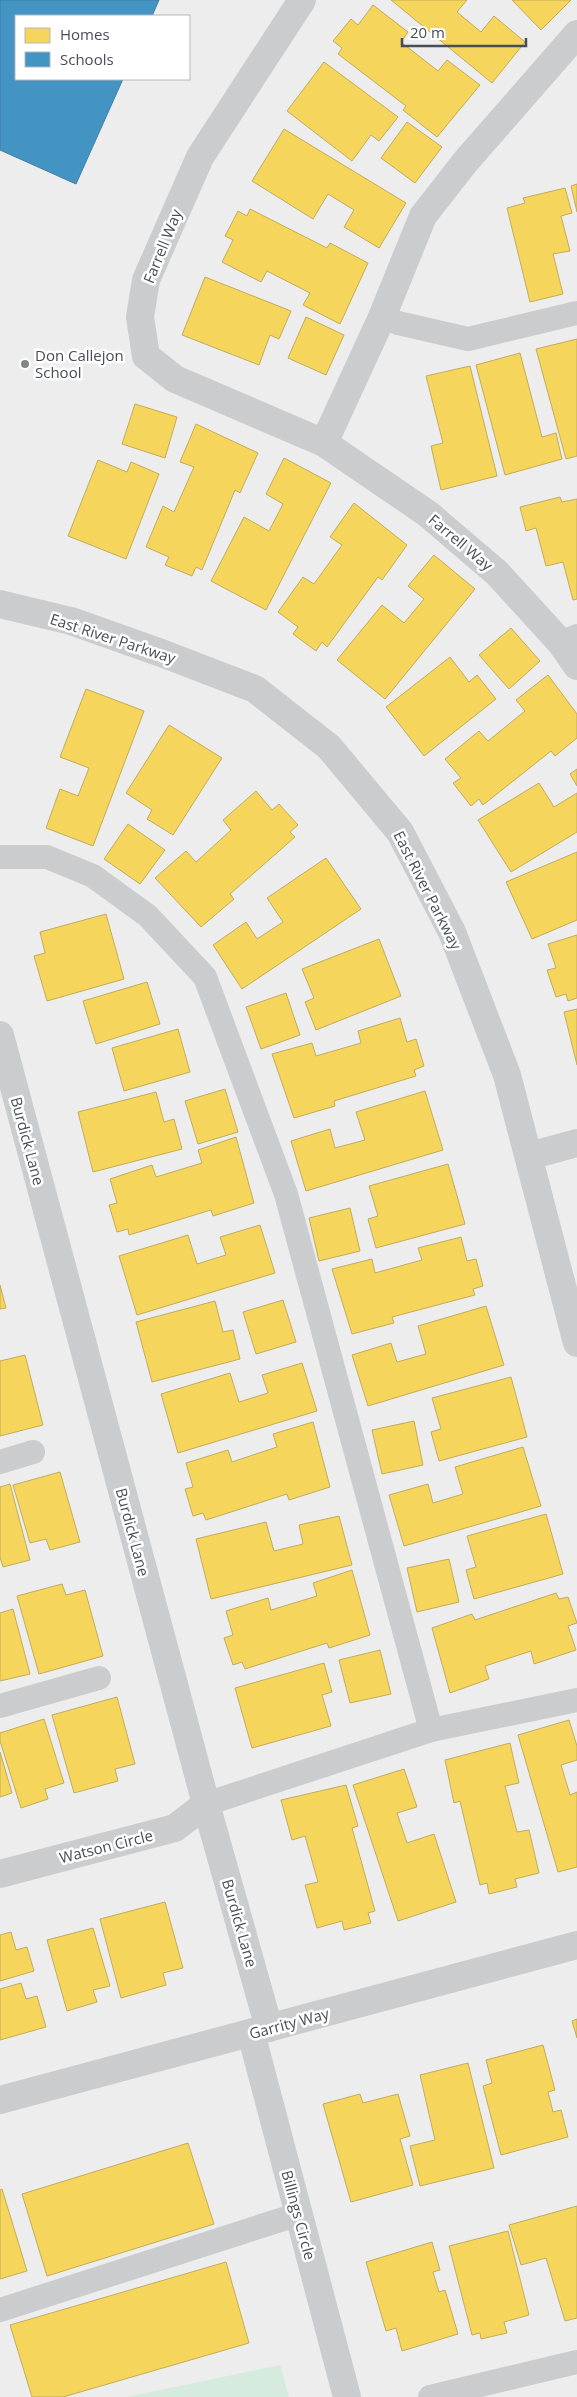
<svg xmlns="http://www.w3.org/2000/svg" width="577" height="2397" viewBox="0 0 577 2397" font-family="'Open Sans',sans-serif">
<rect width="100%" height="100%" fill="#eeeded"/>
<path fill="#d4ebde" d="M280,2365L289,2397H127Z"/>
<g fill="#f6d55c" stroke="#c2ac5b">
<path d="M391,0H467L457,12L481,32L494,16L525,42L492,83Z"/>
<path d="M512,0H571L541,30Z"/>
<path d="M373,5L408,32L401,42L438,71L447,60L480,85L437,137L403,110L406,106L338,54L342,48L333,41L351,19L358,25Z"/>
<path d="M324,62L398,117L379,141L371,135L352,161L287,111Z"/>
<path d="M407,122L442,147L415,183L381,158Z"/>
<path d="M284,129L406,203L379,248L344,227L354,210L328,194L313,219L252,181Z"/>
<path d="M577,184V212L571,186Z"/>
<path d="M565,188L572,213L561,216L570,251L553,254L563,294L530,302L507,208L525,203L523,198Z"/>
<path d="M250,209L327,248L330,243L368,263L340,324L303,305L310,293L267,271L261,282L222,262L233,240L225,236L238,211L247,216Z"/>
<path d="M205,277L291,311L279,339L270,335L259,365L182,335Z"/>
<path d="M306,317L344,335L326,375L288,358Z"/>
<path d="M577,339V456L566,459L536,349Z"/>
<path d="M520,353L542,437L556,433L562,459L505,475L476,365Z"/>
<path d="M470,366L497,476L441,490L431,446L443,443L426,376Z"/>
<path d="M135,404L177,417L165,458L122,444Z"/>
<path d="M196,424L258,453L240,493L235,490L202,570L196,567L192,576L165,565L169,557L146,547L163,506L174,512L194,467L180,462Z"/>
<path d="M284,458L331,483L266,610L211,581L244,517L269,531L283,504L266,494Z"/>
<path d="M98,460L127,472L131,462L159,474L126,559L68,536Z"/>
<path d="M560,497L562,502L577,499V599L573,600L563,562L546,566L536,528L526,531L520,507Z"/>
<path d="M354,503L407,545L382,580L378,577L327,647L322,642L316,651L293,634L298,627L278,612L303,577L314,584L342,545L330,537Z"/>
<path d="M434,555L475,589L385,699L337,660L382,605L404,623L424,599L408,586Z"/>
<path d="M511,628L540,661L509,689L479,655Z"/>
<path d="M450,657L469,682L477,675L496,699L424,756L386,707Z"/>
<path d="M548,675L577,714V738L555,756L551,751L483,805L479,799L471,806L453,783L461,778L445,759L479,731L488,741L525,711L516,700Z"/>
<path d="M86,689L144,711L93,846L46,828L60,789L78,796L89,768L60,757Z"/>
<path d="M169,725L222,758L173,835L147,819L152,810L126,793Z"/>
<path d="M577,769V786L570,774Z"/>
<path d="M539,783L554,807L577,793V832L511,872L478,820Z"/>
<path d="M256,791L272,810L279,804L298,825L290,832L295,837L230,894L234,899L201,927L155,878L186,851L196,862L231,830L223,820Z"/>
<path d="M128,824L165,850L140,884L104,859Z"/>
<path d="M577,852V920L532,939L506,882Z"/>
<path d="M326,858L361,909L242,989L213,945L246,922L257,939L283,922L267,898Z"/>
<path d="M106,914L124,979L47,1001L34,956L45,953L40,932Z"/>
<path d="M577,935V998L568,1001L566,994L556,997L547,970L556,968L548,944Z"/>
<path d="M379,939L401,996L316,1030L305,1002L314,998L302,969Z"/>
<path d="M147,982L160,1024L96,1044L83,1001Z"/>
<path d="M286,993L300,1035L261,1049L246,1007Z"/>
<path d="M577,1009V1065L564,1012Z"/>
<path d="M400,1018L407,1042L416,1039L424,1066L414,1070L416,1076L334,1101L335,1106L294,1118L272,1054L312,1043L316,1056L361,1043L358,1031Z"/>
<path d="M178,1029L190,1072L124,1091L112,1048Z"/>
<path d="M225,1089L238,1132L198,1144L185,1101Z"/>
<path d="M425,1091L443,1150L306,1191L291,1141L330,1129L335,1148L365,1140L356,1112Z"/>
<path d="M156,1092L164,1122L174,1119L182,1149L93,1172L78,1112Z"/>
<path d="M236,1137L254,1203L213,1216L211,1210L129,1235L128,1229L117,1232L109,1205L117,1203L110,1179L152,1165L156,1177L202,1163L198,1150Z"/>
<path d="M448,1164L465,1224L376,1248L368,1219L378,1216L369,1186Z"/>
<path d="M350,1208L360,1251L319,1261L309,1218Z"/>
<path d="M260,1225L275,1273L137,1315L119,1256L188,1235L197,1264L226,1255L220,1237Z"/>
<path d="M461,1237L467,1261L476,1259L483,1286L473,1289L475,1295L392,1317L394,1323L352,1334L332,1269L372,1259L375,1273L422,1260L418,1248Z"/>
<path d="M0,1285L6,1308L0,1309Z"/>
<path d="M283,1300L296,1342L256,1354L243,1312Z"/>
<path d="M215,1301L223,1332L233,1330L240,1359L152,1382L136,1322Z"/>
<path d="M486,1306L504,1365L368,1406L352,1355L391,1343L397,1362L426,1354L418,1326Z"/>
<path d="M25,1355L43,1425L0,1436V1361Z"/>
<path d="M302,1363L317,1411L178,1453L161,1394L230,1373L239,1402L268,1393L262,1375Z"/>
<path d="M511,1377L527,1437L439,1461L431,1432L441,1429L432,1398Z"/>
<path d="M414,1421L423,1465L382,1474L372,1430Z"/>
<path d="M313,1422L330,1487L289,1500L287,1494L206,1520L203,1513L193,1516L185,1489L193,1487L186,1463L228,1450L232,1462L277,1447L273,1434Z"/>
<path d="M523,1447L541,1506L404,1546L389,1495L428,1484L433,1503L463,1494L455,1467Z"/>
<path d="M60,1472L80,1542L50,1550L46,1539L30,1543L13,1485Z"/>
<path d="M10,1484L30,1560L3,1567L0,1557V1487Z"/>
<path d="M546,1514L563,1574L474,1599L466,1570L476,1567L467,1536Z"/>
<path d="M339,1516L352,1565L211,1599L196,1539L266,1522L274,1551L303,1544L299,1525Z"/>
<path d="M449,1559L459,1602L417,1612L407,1568Z"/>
<path d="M352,1570L370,1635L329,1648L327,1643L245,1669L242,1662L233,1665L224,1638L233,1635L226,1611L268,1598L271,1610L317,1596L313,1583Z"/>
<path d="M62,1584L66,1595L85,1590L103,1656L39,1674L17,1596Z"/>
<path d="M556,1593L559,1599L568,1597L577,1623L568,1626L576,1650L534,1664L531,1651L485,1666L489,1679L450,1693L432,1628L472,1614L475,1620Z"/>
<path d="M13,1609L30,1674L0,1681V1613Z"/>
<path d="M380,1650L391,1694L350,1703L339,1660Z"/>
<path d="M324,1663L332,1692L322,1695L331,1726L252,1748L235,1688Z"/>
<path d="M117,1697L135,1764L115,1769L118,1781L74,1793L52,1715Z"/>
<path d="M44,1719L64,1783L45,1789L48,1799L21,1808L0,1741V1733Z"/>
<path d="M569,1720L577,1746V1760L561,1765L570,1795L577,1792V1867L558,1872L518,1735Z"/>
<path d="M510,1743L519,1783L505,1786L517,1832L529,1830L539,1873L515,1879L517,1887L489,1894L487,1883L480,1885L460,1801L454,1803L445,1760Z"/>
<path d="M0,1752L12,1793L0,1797Z"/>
<path d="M404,1769L417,1807L397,1813L407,1843L434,1834L456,1902L398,1921L353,1785Z"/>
<path d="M346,1785L358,1826L352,1828L375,1911L368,1913L371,1923L344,1930L342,1921L317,1928L305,1885L318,1882L305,1836L292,1840L281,1800Z"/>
<path d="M165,1902L183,1968L163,1973L166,1985L121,1998L100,1919Z"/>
<path d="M93,1928L110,1986L93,1990L97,2002L67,2011L47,1940Z"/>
<path d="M11,1932L16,1950L27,1947L34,1971L0,1981V1935Z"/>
<path d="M21,1983L26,1999L37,1996L46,2027L0,2040V1989Z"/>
<path d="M577,2019V2038L572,2021Z"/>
<path d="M543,2045L555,2090L548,2092L553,2112L561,2110L568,2137L501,2155L483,2086L492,2083L486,2060Z"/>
<path d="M468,2063L494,2168L420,2186L410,2146L435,2140L420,2075Z"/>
<path d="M360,2094L363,2103L398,2094L410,2136L400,2139L413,2185L351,2202L323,2104Z"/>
<path d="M188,2143L214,2224L47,2276L22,2194Z"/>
<path d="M2,2189L27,2271L0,2279V2190Z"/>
<path d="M577,2206V2318L565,2321L546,2258L521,2265L509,2225Z"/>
<path d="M508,2231L529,2315L504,2322L507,2333L481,2339L480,2333L472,2335L449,2246Z"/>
<path d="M432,2242L440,2270L433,2272L439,2292L445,2290L458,2334L402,2351L396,2328L386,2331L366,2262Z"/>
<path d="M226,2262L249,2343L63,2397H32L10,2325Z"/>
</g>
<path fill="#4393c3" stroke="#447ea3" d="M0,0H159L152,16H16V79H123L76,184L0,150Z"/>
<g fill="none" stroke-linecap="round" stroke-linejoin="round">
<g stroke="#caccce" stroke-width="24">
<path d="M382,317L398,323L468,339L577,313"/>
<path d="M561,643L577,636"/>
<path d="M0,857H47L93,876L148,916L205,977L286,1194L431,1730"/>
<path d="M0,1462L33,1452"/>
<path d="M0,1706L99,1678"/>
<path d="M206,1804L431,1730L577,1700"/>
<path d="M0,2310L299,2214"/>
<path d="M430,2397L577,2362"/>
</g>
<g stroke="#caccce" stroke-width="28">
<path d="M302,0L200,157L146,280L140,317L146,356L175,379L324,443L428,514L497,573L561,643L577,666"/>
<path d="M324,443L382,317L423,216L466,161L577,34"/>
<path d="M0,604L71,621L164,654L255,689L329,747L400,832L452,932L507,1075L577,1343"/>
<path d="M0,1035L206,1804L269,2028"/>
<path d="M529,1156L577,1143"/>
<path d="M0,1874L175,1828L206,1804"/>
<path d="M251,2033L347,2397"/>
<path d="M0,2100L577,1945"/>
</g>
</g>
<circle fill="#81868c" stroke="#fff" stroke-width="2" cx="25" cy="364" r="5"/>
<g text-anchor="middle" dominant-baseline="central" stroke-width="5" stroke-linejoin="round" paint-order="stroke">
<g font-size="15" fill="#474e58" stroke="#fff">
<text transform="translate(162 246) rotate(-68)">Farrell Way</text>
<text transform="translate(461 542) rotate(40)">Farrell Way</text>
<text transform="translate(113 638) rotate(18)">East River Parkway</text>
<text transform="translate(428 890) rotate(63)">East River Parkway</text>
<text transform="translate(28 1141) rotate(75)">Burdick Lane</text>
<text transform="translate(133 1532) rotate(75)">Burdick Lane</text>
<text transform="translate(106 1846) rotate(-14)">Watson Circle</text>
<text transform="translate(240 1923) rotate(74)">Burdick Lane</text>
<text transform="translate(289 2023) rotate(-15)">Garrity Way</text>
<text transform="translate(299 2215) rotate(75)">Billings Circle</text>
</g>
<g font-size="15" fill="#474e58" stroke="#fff" text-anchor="start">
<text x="35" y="355">Don Callejon<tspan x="35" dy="17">School</tspan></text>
</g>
</g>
<rect x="15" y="15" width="175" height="65" fill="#ffffff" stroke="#b5b8bc"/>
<rect x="25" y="28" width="25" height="15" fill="#f6d55c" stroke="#b5b8bc"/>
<text x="60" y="40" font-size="15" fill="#474e58">Homes</text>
<rect x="25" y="52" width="25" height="15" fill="#4393c3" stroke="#b5b8bc"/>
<text x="60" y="65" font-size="15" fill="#474e58">Schools</text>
<path d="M402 38v8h124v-8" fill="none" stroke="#474e58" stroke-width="2.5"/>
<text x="410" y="38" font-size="15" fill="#474e58" stroke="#ffffff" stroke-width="4" paint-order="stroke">20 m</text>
</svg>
